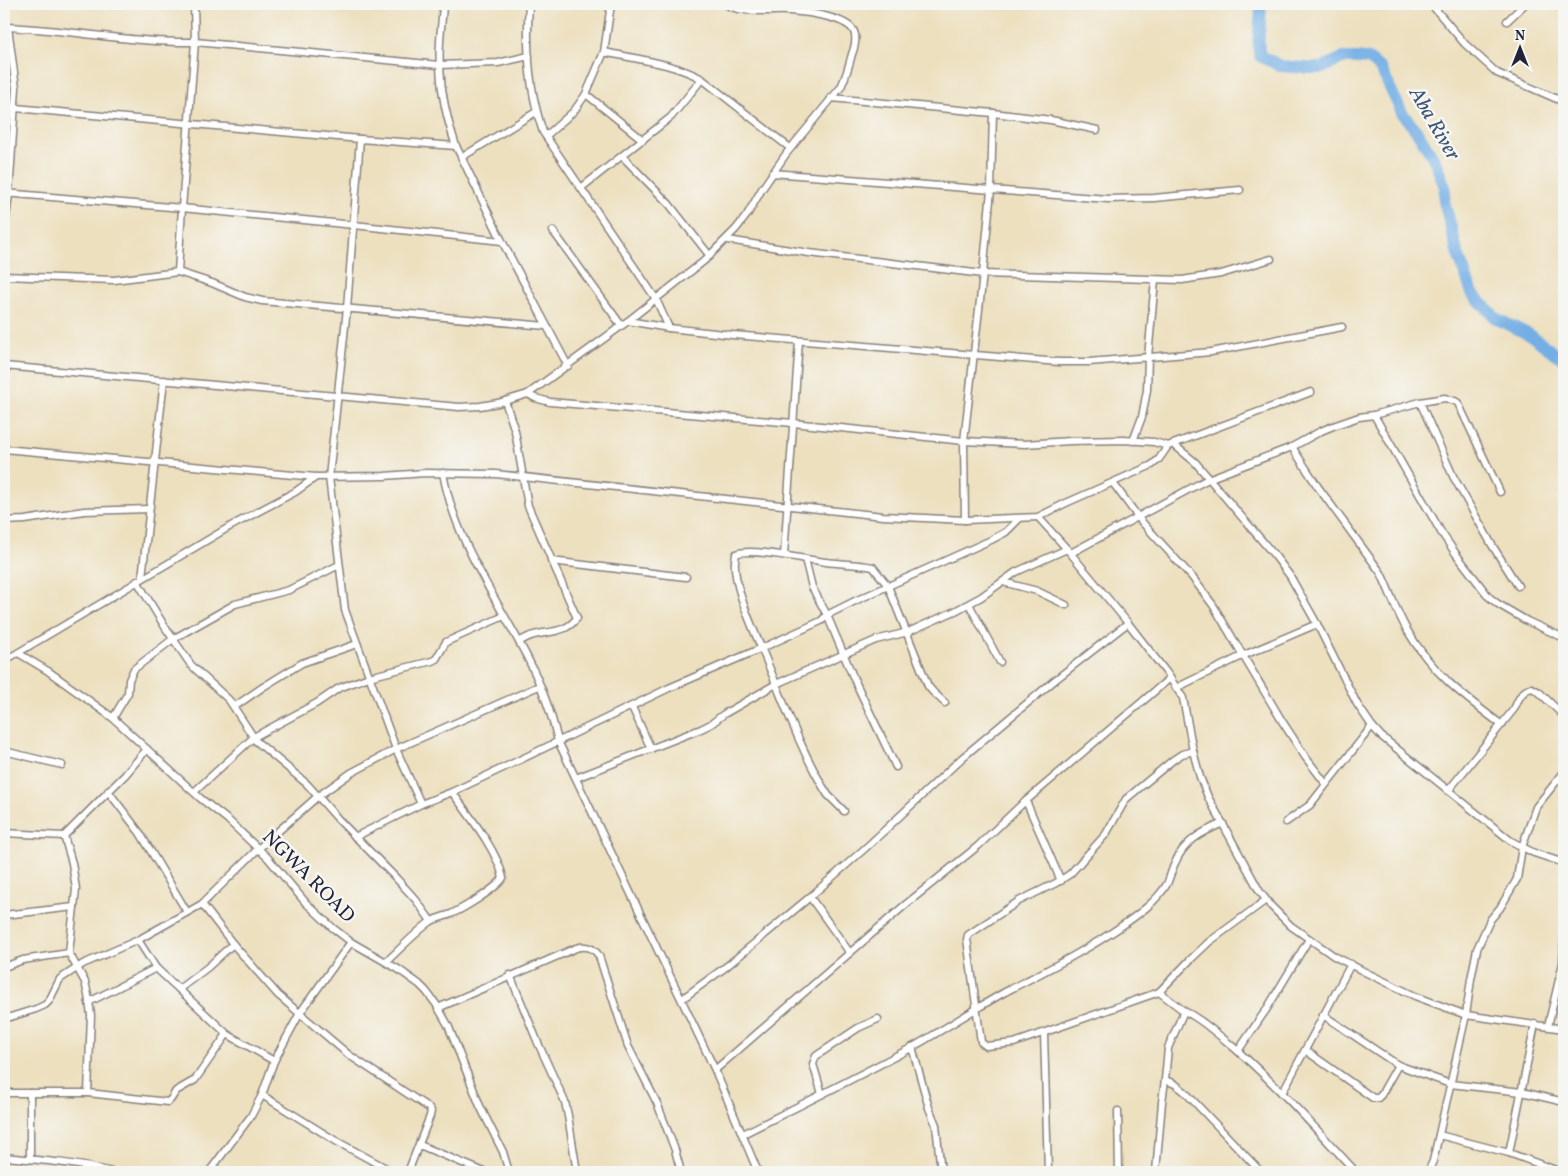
<svg xmlns="http://www.w3.org/2000/svg" width="1568" height="1176" viewBox="0 0 1568 1176" font-family="Vollkorn,serif">
<rect width="100%" height="100%" fill="#f6f6f2"/>
<filter id="ink" filterUnits="userSpaceOnUse"><feTurbulence type="fractalNoise" baseFrequency=".02" numOctaves="2"/><feDisplacementMap in="SourceGraphic" scale="10" xChannelSelector="R" yChannelSelector="G"/><feConvolveMatrix kernelMatrix="1 2 1 2 8 2 1 2 1" color-interpolation-filters="sRGB"/></filter>
<filter id="wash" filterUnits="userSpaceOnUse"><feTurbulence type="fractalNoise" baseFrequency=".0096" numOctaves="4" result="noise"/><feDisplacementMap in="SourceGraphic" scale="20" xChannelSelector="R" yChannelSelector="G"/><feGaussianBlur stdDeviation="1.12" result="paint"/><feColorMatrix in="noise" values="0 0 0 0 0 0 0 0 0 0 0 0 0 0 0 0 0 1.4 0 .05"/><feComposite in="paint" operator="in"/></filter>
<g filter="url(#wash)">
<rect width="100%" height="100%" fill="#ede0bf"/>
<g fill="none" stroke-linecap="round" stroke-linejoin="round">
<path stroke="#73afe5" stroke-width="12" d="M1260,4C1263,21 1255,39 1260,56L1281,66L1305,68H1322L1342,58H1358L1369,59L1381,69L1402,113L1418,133L1434,159L1445,187L1444,201L1457,251L1472,293L1497,319L1530,335L1564,360"/>
</g>
</g>
<g filter="url(#ink)">
<g fill="none" stroke-linecap="round" stroke-linejoin="round">
<defs>
<g id="minor">
<path d="M443,4C442,24 438,46 440,66C441,94 447,120 456,146L502,241L568,366"/>
<path d="M529,4C526,46 529,91 543,132L656,299L669,328"/>
<path d="M1431,4L1465,44L1497,73L1564,102"/>
<path d="M1507,21L1525,4"/>
<path d="M4,27C68,29 131,43 195,42L439,65L498,63L529,56"/>
<path d="M604,52C636,59 673,63 702,79L790,148"/>
<path d="M586,94L643,140"/>
<path d="M831,98L993,113L1051,120L1097,130"/>
<path d="M4,107L360,139L456,146"/>
<path d="M546,136L574,111L586,94L604,52L611,4"/>
<path d="M360,139L347,308L329,477L345,610L396,749L421,804"/>
<path d="M622,156L669,204L710,256"/>
<path d="M462,157L536,112"/>
<path d="M772,173L1108,199L1154,198L1240,190"/>
<path d="M581,188L671,117L702,79"/>
<path d="M4,193L182,208L354,225L502,241"/>
<path d="M553,231L621,325"/>
<path d="M4,233L9,194L16,88L8,27"/>
<path d="M728,240L809,253L983,274L1182,280L1221,274L1271,259"/>
<path d="M178,272L182,208L195,42L194,4"/>
<path d="M4,276L114,280L178,272L212,283L245,297L262,301L546,326"/>
<path d="M628,321L669,328L733,335L1059,362H1089L1211,352L1342,327"/>
<path d="M4,366L459,407L480,406L498,403L528,394L628,321L704,261L736,229L747,215L762,189L786,154L841,87C846,76 849,66 852,54C854,49 856,41 855,35C853,17 804,12 790,11C771,10 741,14 725,4"/>
<path d="M528,394L535,398L550,402L793,423L964,441L1025,444L1070,441L1124,440L1154,442L1168,446L1311,392"/>
<path d="M505,401L515,431L528,506L577,618C566,633 550,631 534,635C529,636 524,639 519,642"/>
<path d="M1420,402L1453,476L1492,545L1518,586"/>
<path d="M1374,415L1441,532L1456,554L1489,597L1498,604L1527,621L1564,638"/>
<path d="M1133,441L1142,417L1147,390L1148,357L1155,280"/>
<path d="M1173,444L1195,462L1275,556L1290,576L1317,624L1357,704L1372,726L1381,736L1511,841L1534,853L1564,863"/>
<path d="M1292,447L1318,487L1381,573C1390,592 1396,611 1407,630C1432,673 1463,696 1502,725"/>
<path d="M4,449L316,477L384,476L425,473L496,474L883,516L965,520L1038,517L1066,503L1152,465L1159,459L1168,446"/>
<path d="M443,473C454,535 489,587 519,642C536,672 550,707 558,741L715,1070L758,1172"/>
<path d="M1113,483L1141,521L1192,577L1213,605L1282,721L1306,758L1326,784"/>
<path d="M1038,517L1067,549L1128,623L1166,672L1183,698L1193,751L1200,777L1208,797L1260,892L1272,907L1291,926L1334,956L1367,973L1415,996L1466,1015L1564,1029"/>
<path d="M965,520L964,441L983,274L991,190L993,113"/>
<path d="M4,521L25,520L84,511L149,509"/>
<path d="M1071,553L1208,479L1292,447L1321,431L1333,426L1359,417L1374,415L1420,402L1445,398L1455,401L1458,403L1500,492"/>
<path d="M784,555L799,341"/>
<path d="M805,559L812,587L827,615L854,679L896,767"/>
<path d="M551,561L686,577"/>
<path d="M142,578L164,380"/>
<path d="M137,581L165,627L191,665L229,700L256,741L307,784L338,819L396,878L416,900L431,921"/>
<path d="M1003,582L1037,591L1066,605"/>
<path d="M969,604L1000,662"/>
<path d="M18,653L48,671L113,718L200,798L228,820L268,858L306,903L333,928L351,942L398,969L419,984L426,991L436,1004L448,1025L480,1106L503,1152L509,1172"/>
<path d="M4,661L231,526L295,492L316,477"/>
<path d="M1176,688L1242,656L1317,624"/>
<path d="M234,707L263,687L302,663L357,644"/>
<path d="M632,707L651,749"/>
<path d="M113,718L128,693L129,680L134,669L173,639L235,604L289,590L339,565"/>
<path d="M4,751L62,765"/>
<path d="M1193,751L1182,754L1173,760L1126,799L1106,834L1070,874L1056,883L1019,901L968,935L967,939L981,1042L986,1046L1014,1043L1159,992L1190,960L1209,942L1266,900"/>
<path d="M576,778L701,729L711,724L724,714L776,684L876,640L908,632L955,611L981,597L1016,572L1067,549"/>
<path d="M108,791L140,833L187,912"/>
<path d="M1448,791L1514,709C1518,701 1521,690 1532,688L1539,692L1564,716"/>
<path d="M194,792L254,737L317,703L339,688L369,677L432,661L436,659L446,642L504,616"/>
<path d="M1026,801L1061,881"/>
<path d="M844,811L828,795L823,787C799,746 783,700 765,657C755,632 729,580 736,554C750,547 808,560 826,562C841,564 857,564 873,567L888,586L928,686L933,692L945,703"/>
<path d="M1286,822L1310,805L1372,726"/>
<path d="M4,833L64,836L125,775L147,749"/>
<path d="M64,836L72,863L76,889L69,953L85,982L88,995L91,1015L88,1093"/>
<path d="M355,837L421,804L452,792L505,767L669,688L762,648L821,621L827,615L857,600L991,540L1006,532L1020,518"/>
<path d="M810,897L850,953"/>
<path d="M202,904L233,944L278,995L349,1055L429,1108L431,1111L430,1116L408,1172"/>
<path d="M4,915L74,907"/>
<path d="M138,940L156,968L227,1034L274,1061"/>
<path d="M386,962C400,949 414,934 430,922C436,918 444,917 451,914C464,908 496,889 503,878C498,851 468,814 452,792"/>
<path d="M4,967L23,960L69,953"/>
<path d="M510,975L538,1043L565,1102L568,1116L577,1172"/>
<path d="M179,989L208,967L233,944"/>
<path d="M1159,992L1184,1011L1168,1048L1165,1080L1175,1084L1184,1091L1261,1172"/>
<path d="M682,999L727,966L810,897L871,843L963,757L1055,680L1128,623"/>
<path d="M89,1002L156,968"/>
<path d="M438,1008L576,948C586,945 593,947 599,956L628,1046L657,1103L675,1150L681,1172"/>
<path d="M1184,1011C1200,1018 1212,1030 1225,1040C1273,1080 1314,1127 1356,1172"/>
<path d="M1323,1015L1398,1065L1450,1084L1522,1092L1564,1102"/>
<path d="M4,1019L36,1009L45,1005L49,1001L60,979L83,964L138,940L202,904L258,849L317,797L351,773L396,749L539,686"/>
<path d="M1548,1026L1563,963L1564,942"/>
<path d="M1044,1033L1048,1172"/>
<path d="M912,1047L929,1108L936,1125L941,1172"/>
<path d="M1305,1050L1373,1098H1378L1381,1095L1398,1065"/>
<path d="M1238,1051L1268,1007L1309,939"/>
<path d="M715,1070L905,905L978,846L1020,806L1170,678"/>
<path d="M4,1093H88L168,1102L171,1099L176,1091L195,1080L227,1034"/>
<path d="M1282,1093L1351,964"/>
<path d="M822,1094L813,1064L816,1056L858,1028L878,1019"/>
<path d="M262,1095L336,1141L393,1172"/>
<path d="M1118,1111L1119,1172"/>
<path d="M743,1134C799,1106 855,1078 911,1048C943,1030 973,1010 1005,992C1045,971 1086,951 1123,925C1139,914 1157,901 1167,884C1170,877 1172,869 1175,863C1184,841 1202,832 1223,823"/>
<path d="M1439,1135L1509,1153L1561,1172"/>
<path d="M419,1146H422L484,1172"/>
<path d="M1509,1153L1535,1024"/>
<path d="M4,1157C40,1160 77,1163 112,1172"/>
<path d="M30,1159V1093"/>
<path d="M209,1172L251,1116L262,1095L274,1061L300,1013L351,942"/>
<path d="M1156,1172L1162,1102L1165,1080"/>
<path d="M1428,1172L1433,1161L1466,1015L1471,979L1477,949L1490,920L1500,908L1517,879L1522,847L1536,807L1564,772"/>
</g>
</defs>
<use href="#minor" stroke="#88817d" stroke-width="9"/>
<use href="#minor" stroke="#fff" stroke-width="6"/>
</g>
</g>
<g text-anchor="middle" dominant-baseline="central" stroke-width="5" stroke-linejoin="round" paint-order="stroke">
<g font-size="20" fill="#22223b" stroke="#f6f6f2">
<text transform="translate(308 877) rotate(45)">NGWA ROAD</text>
</g>
<g font-size="21" font-style="italic" fill="#3e5376" stroke="#f6f6f2">
<text transform="translate(1434 124) rotate(60)">Aba River</text>
</g>
</g>
<rect width="1568" height="1176" fill="none" stroke="#f6f6f2" stroke-width="20"/>
<g transform="translate(1520 48)" stroke="#f6f6f2" stroke-width="4" paint-order="stroke">
<path d="M0-4L9 19L0 12L-9 19Z" fill="#22223b"/>
<text y="-8" font-size="14" font-weight="bold" text-anchor="middle" fill="#22223b">N</text>
</g>
</svg>
